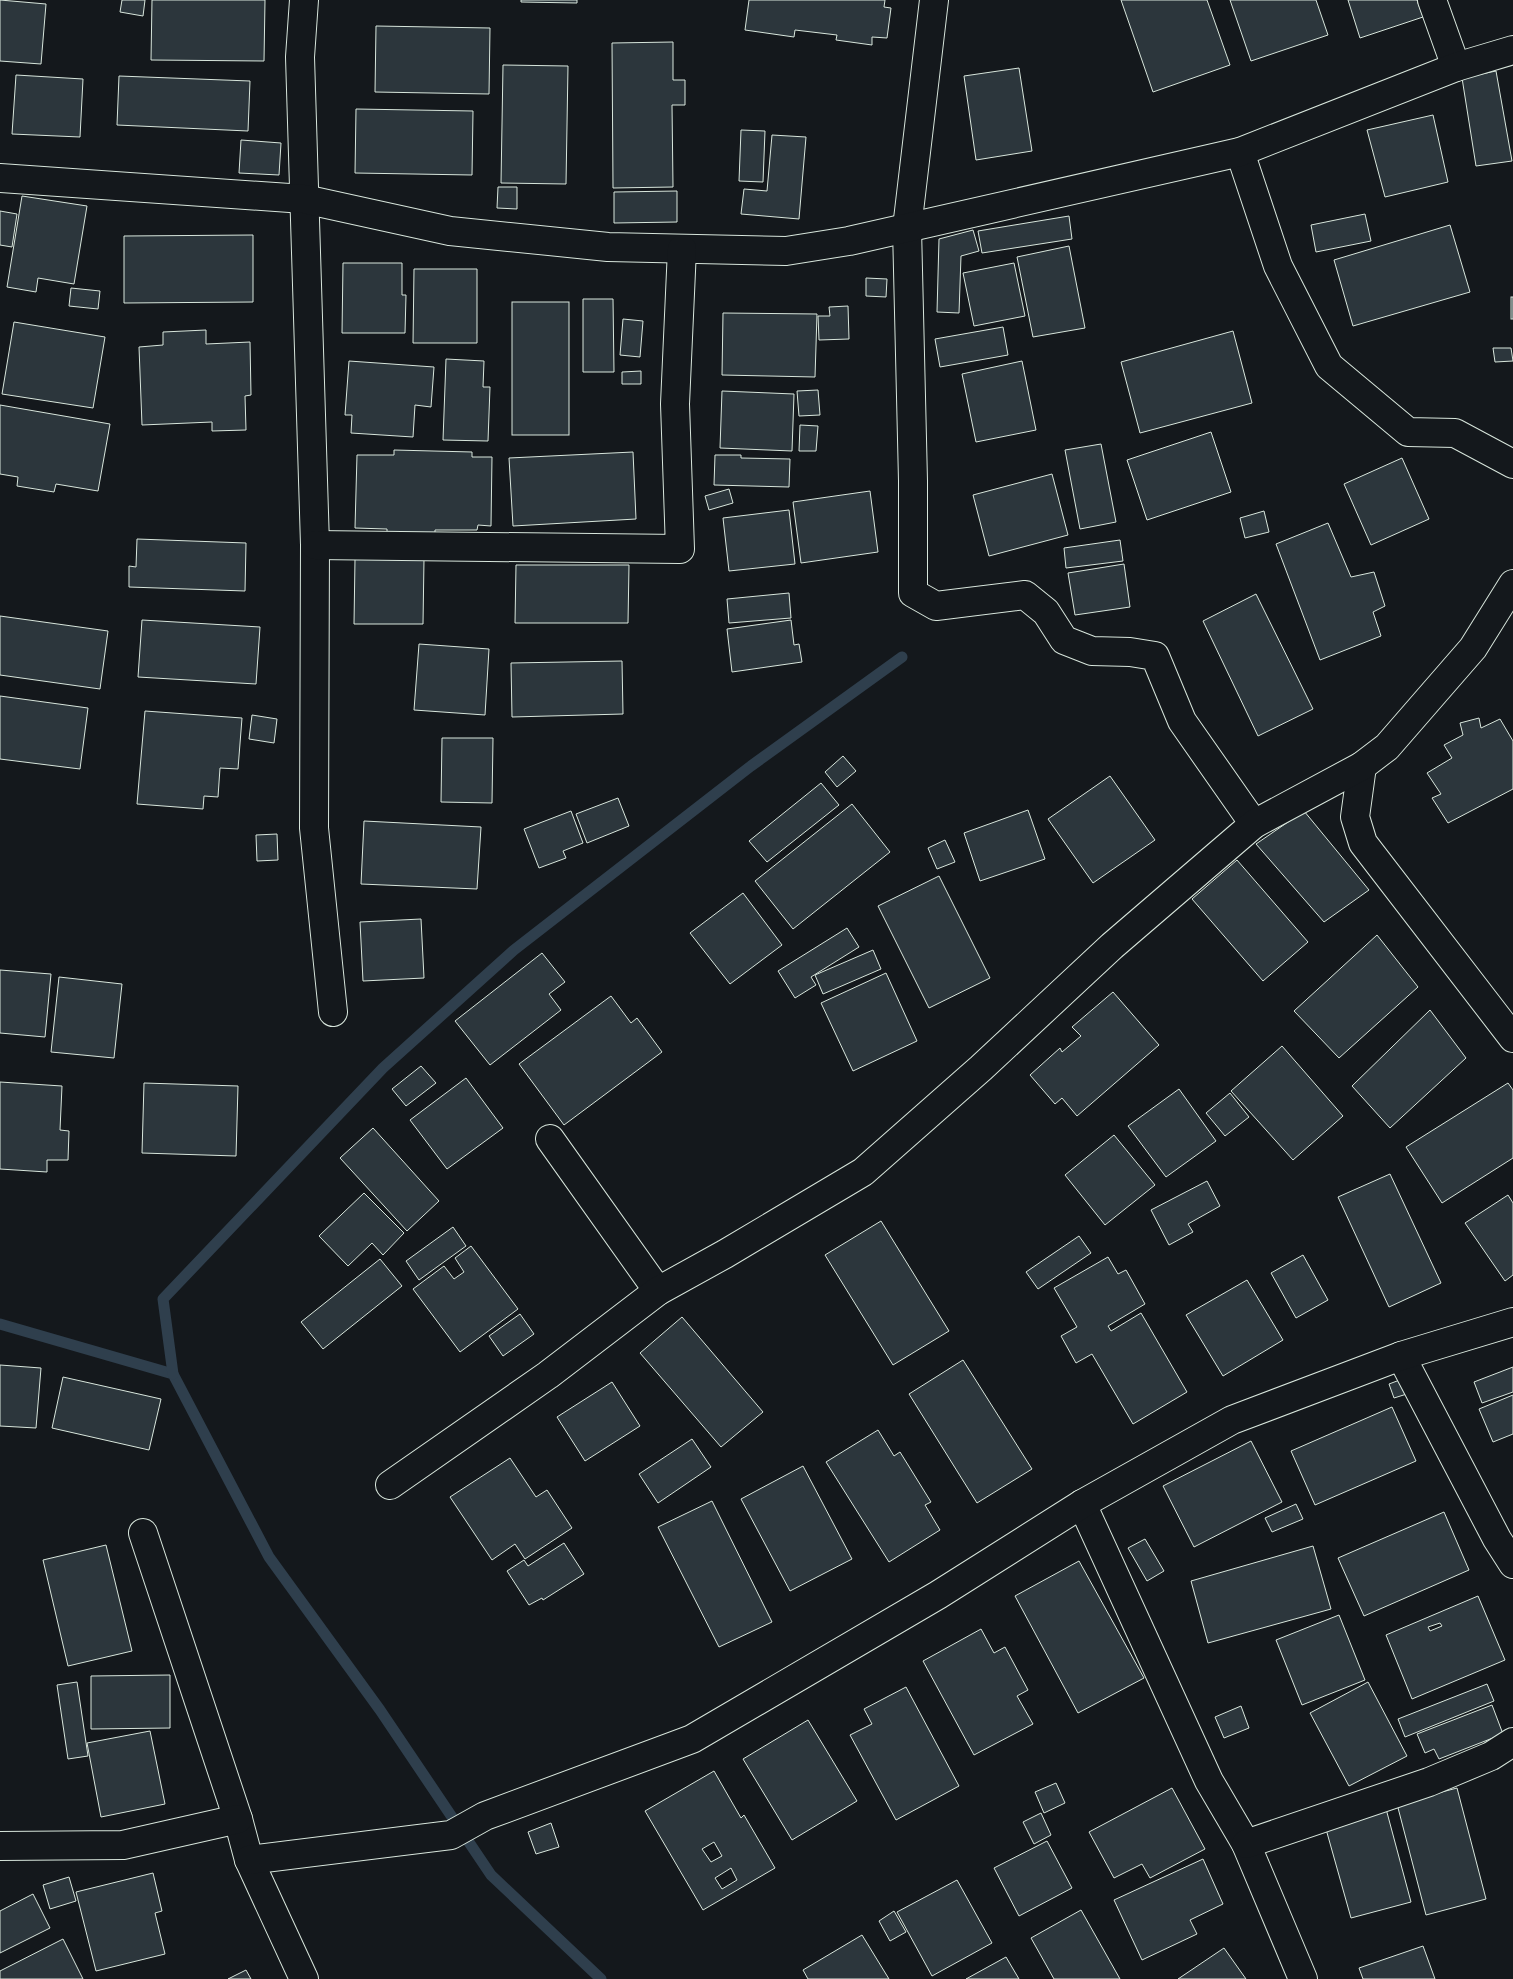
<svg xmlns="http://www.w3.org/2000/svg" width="1513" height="1979" viewBox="0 0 1513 1979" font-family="Rubik,sans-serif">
<rect width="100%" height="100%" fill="#14181c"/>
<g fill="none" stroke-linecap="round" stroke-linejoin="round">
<g stroke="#2f3f4d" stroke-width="11">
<path d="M0,1324L173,1374L269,1557L380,1710L491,1875L601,1979"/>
<path d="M173,1374L163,1299L383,1068L514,950L751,766L902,657"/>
</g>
</g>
<g fill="#2c363c" stroke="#d8e6dc" fill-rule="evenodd">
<path d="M0,0L46,4L41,64L0,61Z"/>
<path d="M122,0H145L143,16L120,12Z"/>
<path d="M152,0H265L264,61L151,60Z"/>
<path d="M521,0H577V3L521,2Z"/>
<path d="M749,0H885L884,7L891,8L887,38L872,37V45L836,40L837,35L795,30L794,37L745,30Z"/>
<path d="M1121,0H1207L1230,65L1153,92Z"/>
<path d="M1230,0H1316L1328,35L1251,61Z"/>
<path d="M1348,0H1417L1423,17L1360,38Z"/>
<path d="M376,26L490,28L489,94L375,92Z"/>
<path d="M673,42V80H685V105H672L673,187L613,188L612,43Z"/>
<path d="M503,65L568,66L566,184L501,183Z"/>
<path d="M1019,68L1032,151L976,160L964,76Z"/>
<path d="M1496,71L1512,161L1476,166L1462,78Z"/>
<path d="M16,75L83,79L80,137L12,134Z"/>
<path d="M119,76L250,81L248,131L117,125Z"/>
<path d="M356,109L473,111L472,175L355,173Z"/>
<path d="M1433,115L1448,182L1385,197L1367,130Z"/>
<path d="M741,130L765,131L763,182L739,181Z"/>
<path d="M772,135L806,137L799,219L741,214L744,189L767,191Z"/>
<path d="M241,140L281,143L279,175L239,173Z"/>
<path d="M498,187H517V209L497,208Z"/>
<path d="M677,191V222L614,223V192Z"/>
<path d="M22,196L87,206L74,284L38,278L36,292L7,287Z"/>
<path d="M0,211L17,214L12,247L0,245Z"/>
<path d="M1365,214L1371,241L1316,252L1311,225Z"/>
<path d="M1069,216L1072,239L982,253L978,231Z"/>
<path d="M1450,225L1470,292L1353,326L1334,260Z"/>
<path d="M973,230L979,251L961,256L959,313L937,312L939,239Z"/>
<path d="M253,235V302L124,303V236Z"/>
<path d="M1069,246L1085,328L1033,337L1017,257Z"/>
<path d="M343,263H402V295H406L405,333H342Z"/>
<path d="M1014,263L1025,316L974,326L963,273Z"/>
<path d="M414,269H477V343H413Z"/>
<path d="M866,278L887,279L886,297L866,296Z"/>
<path d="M71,288L100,291L98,309L69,306Z"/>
<rect x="1511" y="297" width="2" height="22"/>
<path d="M583,299H613L614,372H583Z"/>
<rect x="512" y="302" width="57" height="133"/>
<path d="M848,306L849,339L819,340L818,316H830L829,307Z"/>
<path d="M723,313L817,314L815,377L722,375Z"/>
<path d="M623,319L643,321L640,357L620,355Z"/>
<path d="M14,322L105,337L93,408L2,394Z"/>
<path d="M1003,327L1008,355L940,367L935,339Z"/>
<path d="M206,330V344L250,342L251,395L245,396L246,430L212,431V422L142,425L139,347L163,345V332Z"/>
<path d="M1233,331L1252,403L1140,433L1121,362Z"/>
<path d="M1493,348H1511L1513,361L1495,362Z"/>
<path d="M446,359L484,361L483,387H490L488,441L443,440Z"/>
<path d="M349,361L434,367L431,407L415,405L413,437L351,433L352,415H345Z"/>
<path d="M1022,361L1036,430L976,442L962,374Z"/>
<path d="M641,371V384H622V372Z"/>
<path d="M818,390L820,415L799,416L797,391Z"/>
<path d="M722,391L794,394L792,451L720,448Z"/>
<path d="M0,405L110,424L98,491L56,484L54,492L17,486L18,477L0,474Z"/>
<path d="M800,425L818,426L816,451H799Z"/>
<path d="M1211,432L1231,492L1147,520L1127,460Z"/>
<path d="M1101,444L1116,522L1080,529L1065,450Z"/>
<path d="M394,450L472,452V457H492L491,526L478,525L477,530H435V535L387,534V529L355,528L357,455H394Z"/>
<path d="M633,452L636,519L513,526L509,458Z"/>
<path d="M715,455H741V458L790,459L789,487L714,485Z"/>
<path d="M1402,458L1429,519L1371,545L1344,484Z"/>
<path d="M1052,474L1068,535L989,556L973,495Z"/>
<path d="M729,489L733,503L709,510L705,496Z"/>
<path d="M870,491L878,552L801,563L793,502Z"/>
<path d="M789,510L795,564L729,571L723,518Z"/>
<path d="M1264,511L1269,532L1245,538L1240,518Z"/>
<path d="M1328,523L1351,577L1374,572L1385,606L1373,612L1381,636L1320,660L1276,544Z"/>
<path d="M137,539L246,543L245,591L129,587V566L136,567Z"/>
<path d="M1120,540L1123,561L1066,568L1064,548Z"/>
<path d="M355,559H424L423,624H354Z"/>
<path d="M1124,564L1130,607L1075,615L1068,573Z"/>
<path d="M516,565H629L628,623H515Z"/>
<path d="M789,593L791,618L729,623L727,599Z"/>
<path d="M1256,594L1313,709L1258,736L1203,621Z"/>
<path d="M0,616L108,631L100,689L0,675Z"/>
<path d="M142,620L260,627L256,684L138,677Z"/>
<path d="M791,620L794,645L799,644L802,662L732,672L727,629Z"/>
<path d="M419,644L489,649L485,715L414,710Z"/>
<path d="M622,661L623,714L512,717L511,663Z"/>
<path d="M0,696L88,708L80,769L0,759Z"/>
<path d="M145,711L242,718L238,769L220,768L218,797L204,796L203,809L137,804Z"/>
<path d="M252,715L277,719L274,743L249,739Z"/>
<path d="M1479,718L1481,728L1500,719L1513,741V789L1448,823L1432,798L1441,794L1427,773L1452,758L1444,745L1463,735L1460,723Z"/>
<path d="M442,738H493L492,803L441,802Z"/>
<path d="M843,756L856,771L837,787L825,772Z"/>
<path d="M1110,776L1155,840L1093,883L1048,819Z"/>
<path d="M821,783L839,805L767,862L749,841Z"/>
<path d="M618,798L629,826L587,843L576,814Z"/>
<path d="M852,804L890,852L793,929L755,881Z"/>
<path d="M1028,810L1045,859L980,881L964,833Z"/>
<path d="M571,811L583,843L563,851L566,858L539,868L524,829Z"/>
<path d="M1304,811L1369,890L1324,922L1256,844Z"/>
<path d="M364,821L481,827L477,889L361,884Z"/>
<path d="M277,834L278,860L257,861L256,835Z"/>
<path d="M945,840L955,862L937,869L928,848Z"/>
<path d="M1237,860L1308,942L1263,981L1192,899Z"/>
<path d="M939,876L990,978L929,1008L878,906Z"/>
<path d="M743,893L782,945L730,984L690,933Z"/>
<path d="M421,919L424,978L363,981L360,922Z"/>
<path d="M847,928L859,947L811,977L816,985L795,998L778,971Z"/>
<path d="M1377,935L1418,987L1339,1058L1294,1011Z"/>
<path d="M873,950L881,969L823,994L815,975Z"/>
<path d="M542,953L565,982L549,994L561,1010L490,1065L455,1021Z"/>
<path d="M0,970L51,974L45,1037L0,1033Z"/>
<path d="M886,973L917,1041L853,1071L821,1003Z"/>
<path d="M59,977L122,984L114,1058L51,1052Z"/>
<path d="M1113,992L1159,1045L1077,1116L1062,1098L1055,1104L1030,1075L1060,1048L1062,1052L1081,1036L1072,1027Z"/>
<path d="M611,996L631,1023L637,1018L662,1052L564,1125L519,1064Z"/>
<path d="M1430,1010L1466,1058L1390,1128L1352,1086Z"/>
<path d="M1282,1046L1343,1116L1293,1160L1231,1091Z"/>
<path d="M421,1066L436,1083L406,1106L392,1089Z"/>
<path d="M466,1078L503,1128L447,1169L410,1120Z"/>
<path d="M0,1082L62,1086L60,1130L69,1131L68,1160H47V1172L0,1169Z"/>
<path d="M144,1083L238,1086L236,1156L142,1153Z"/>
<path d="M1508,1083L1513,1090V1158L1442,1203L1406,1147Z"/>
<path d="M1179,1089L1216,1141L1166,1177L1128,1126Z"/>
<path d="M1230,1093L1249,1117L1225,1136L1206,1113Z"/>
<path d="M373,1128L439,1201L407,1231L340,1158Z"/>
<path d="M1114,1135L1155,1185L1105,1225L1065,1175Z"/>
<path d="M1390,1174L1441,1283L1389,1307L1338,1197Z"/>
<path d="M1207,1181L1220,1206L1188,1224L1193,1232L1169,1245L1151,1210Z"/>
<path d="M364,1193L404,1233L383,1255L372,1243L348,1266L319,1236Z"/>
<path d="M1508,1195L1513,1203V1275L1505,1281L1465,1223Z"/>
<path d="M881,1221L949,1331L893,1365L825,1255Z"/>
<path d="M453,1227L466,1246L419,1280L406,1261Z"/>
<path d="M1079,1236L1091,1253L1038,1289L1026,1272Z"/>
<path d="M471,1246L518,1309L460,1352L413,1289L444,1266L454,1279L464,1272L455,1258Z"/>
<path d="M1303,1255L1328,1300L1296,1318L1271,1273Z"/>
<path d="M1108,1257L1118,1274L1126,1270L1145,1304L1108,1326L1111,1331L1141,1313L1187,1392L1133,1424L1092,1354L1076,1363L1061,1336L1077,1327L1054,1288Z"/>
<path d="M380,1259L402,1286L323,1349L301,1322Z"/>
<path d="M1247,1280L1283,1340L1223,1376L1186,1315Z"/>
<path d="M520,1314L534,1334L503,1356L489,1336Z"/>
<path d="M682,1317L763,1412L721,1447L640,1353Z"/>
<path d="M963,1360L1032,1469L977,1503L909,1394Z"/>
<path d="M0,1365L41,1368L36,1428L0,1426Z"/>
<path d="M1513,1367V1392L1482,1403L1474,1382Z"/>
<path d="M63,1377L161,1399L149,1450L52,1428Z"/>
<path d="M1405,1378L1410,1393L1394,1398L1389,1384Z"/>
<path d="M612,1382L640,1426L585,1461L557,1417Z"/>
<path d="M1513,1395V1434L1493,1442L1479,1409Z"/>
<path d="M1392,1407L1416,1461L1315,1505L1291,1451Z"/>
<path d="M878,1430L894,1456L900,1452L931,1502L925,1505L940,1530L889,1562L826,1462Z"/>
<path d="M692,1439L711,1467L658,1503L639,1474Z"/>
<path d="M1251,1441L1282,1502L1194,1547L1163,1486Z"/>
<path d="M510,1458L536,1497L547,1490L572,1528L525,1559L515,1544L492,1560L450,1497Z"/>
<path d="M803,1466L852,1559L790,1591L741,1499Z"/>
<path d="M712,1501L772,1622L719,1647L658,1527Z"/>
<path d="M1296,1504L1303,1519L1272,1532L1265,1518Z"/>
<path d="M1444,1512L1469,1570L1364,1616L1338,1558Z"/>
<path d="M1145,1539L1164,1571L1147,1581L1128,1548Z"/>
<path d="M564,1543L584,1574L543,1600L542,1598L529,1605L507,1571L524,1560L528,1566Z"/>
<path d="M106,1545L132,1651L68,1666L43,1560Z"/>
<path d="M1313,1546L1331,1609L1208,1643L1191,1581Z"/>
<path d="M1079,1561L1144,1678L1078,1713L1015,1596Z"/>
<path d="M1478,1596L1505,1660L1412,1699L1386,1635ZM1440,1623L1442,1626L1430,1631L1428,1627Z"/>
<path d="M1339,1615L1365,1680L1302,1705L1276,1640Z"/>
<path d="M981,1629L994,1653L1005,1647L1028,1690L1017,1696L1033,1724L974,1755L923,1661Z"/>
<path d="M170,1675V1728L91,1729V1676Z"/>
<path d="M77,1682L88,1756L68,1759L57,1685Z"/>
<path d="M1368,1682L1407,1756L1349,1786L1310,1713Z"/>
<path d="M1487,1684L1494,1701L1405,1737L1398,1719Z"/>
<path d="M906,1687L959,1786L896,1820L850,1735L872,1724L864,1709Z"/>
<path d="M1492,1705L1503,1734L1439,1759L1434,1749L1425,1753L1417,1734Z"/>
<path d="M1241,1706L1249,1728L1224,1738L1215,1717Z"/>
<path d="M808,1720L857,1801L792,1840L743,1759Z"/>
<path d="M150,1731L165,1804L101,1817L87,1743Z"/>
<path d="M714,1771L741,1818L744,1815L775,1868L703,1910L645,1811ZM714,1842L722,1856L711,1862L702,1849ZM731,1868L737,1880L722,1889L715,1878Z"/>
<path d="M1056,1783L1065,1803L1044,1813L1035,1792Z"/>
<path d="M1172,1788L1205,1849L1150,1878L1142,1864L1114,1878L1089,1832Z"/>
<path d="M1457,1788L1486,1899L1426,1915L1397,1804Z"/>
<path d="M1385,1805L1411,1902L1351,1918L1324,1822Z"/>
<path d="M1041,1813L1051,1835L1034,1844L1023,1822Z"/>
<path d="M551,1823L559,1847L536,1854L528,1832Z"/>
<path d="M1047,1841L1072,1888L1019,1916L994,1868Z"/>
<path d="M1203,1859L1223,1904L1190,1920L1197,1934L1142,1960L1114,1900Z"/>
<path d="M153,1873L162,1911L155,1913L165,1954L96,1971L76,1892Z"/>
<path d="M69,1877L76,1901L50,1909L43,1885Z"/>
<path d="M957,1880L992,1943L932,1976L897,1912Z"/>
<path d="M33,1894L50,1928L0,1953V1911Z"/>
<path d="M1081,1910L1120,1979H1054L1031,1938Z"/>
<path d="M894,1911L906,1932L890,1941L879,1921Z"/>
<path d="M862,1935L889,1979H808L803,1970Z"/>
<path d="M63,1939L83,1979H0V1971Z"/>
<path d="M1423,1946L1435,1979H1363L1359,1968Z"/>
<path d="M1224,1948L1246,1979H1178Z"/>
<path d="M1006,1957L1019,1979H966Z"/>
<path d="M246,1970L251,1979H228Z"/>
</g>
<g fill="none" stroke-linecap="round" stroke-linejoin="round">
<defs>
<g id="minor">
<path d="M304,0L300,57L315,545L314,828L333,1012"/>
<path d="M934,0L907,228L913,481V593L936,606L1025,595L1046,612L1064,640L1092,651L1130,652L1155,656L1182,721L1254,824"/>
<path d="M1432,0L1456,67"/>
<path d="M1240,152L1278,266L1329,366L1408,432L1455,433L1513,464"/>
<path d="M0,178L304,199L450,231L608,247L786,251L849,241L1240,152L1456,67L1513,50"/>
<path d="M315,545L680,549L675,404L682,249"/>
<path d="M1362,766L1355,817L1363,843L1513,1038"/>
<path d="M550,1139L658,1291"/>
<path d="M1401,1356L1497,1539L1513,1564"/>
<path d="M390,1485L548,1375L658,1291L725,1254L863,1172L981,1068L1112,946L1254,824L1362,766L1387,747L1473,648L1513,584"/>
<path d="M1082,1504L1209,1781L1246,1844L1303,1979"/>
<path d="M143,1533L238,1819L249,1860L304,1979"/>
<path d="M1246,1844L1429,1782L1491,1756L1513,1742"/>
<path d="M0,1846L123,1845L238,1819"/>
<path d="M249,1860L451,1835L485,1816L692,1739L938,1595L1082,1504L1232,1420L1401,1356L1513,1322"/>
</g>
</defs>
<use href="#minor" stroke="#d8e6dc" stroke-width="30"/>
<use href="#minor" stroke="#14181c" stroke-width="28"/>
</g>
</svg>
